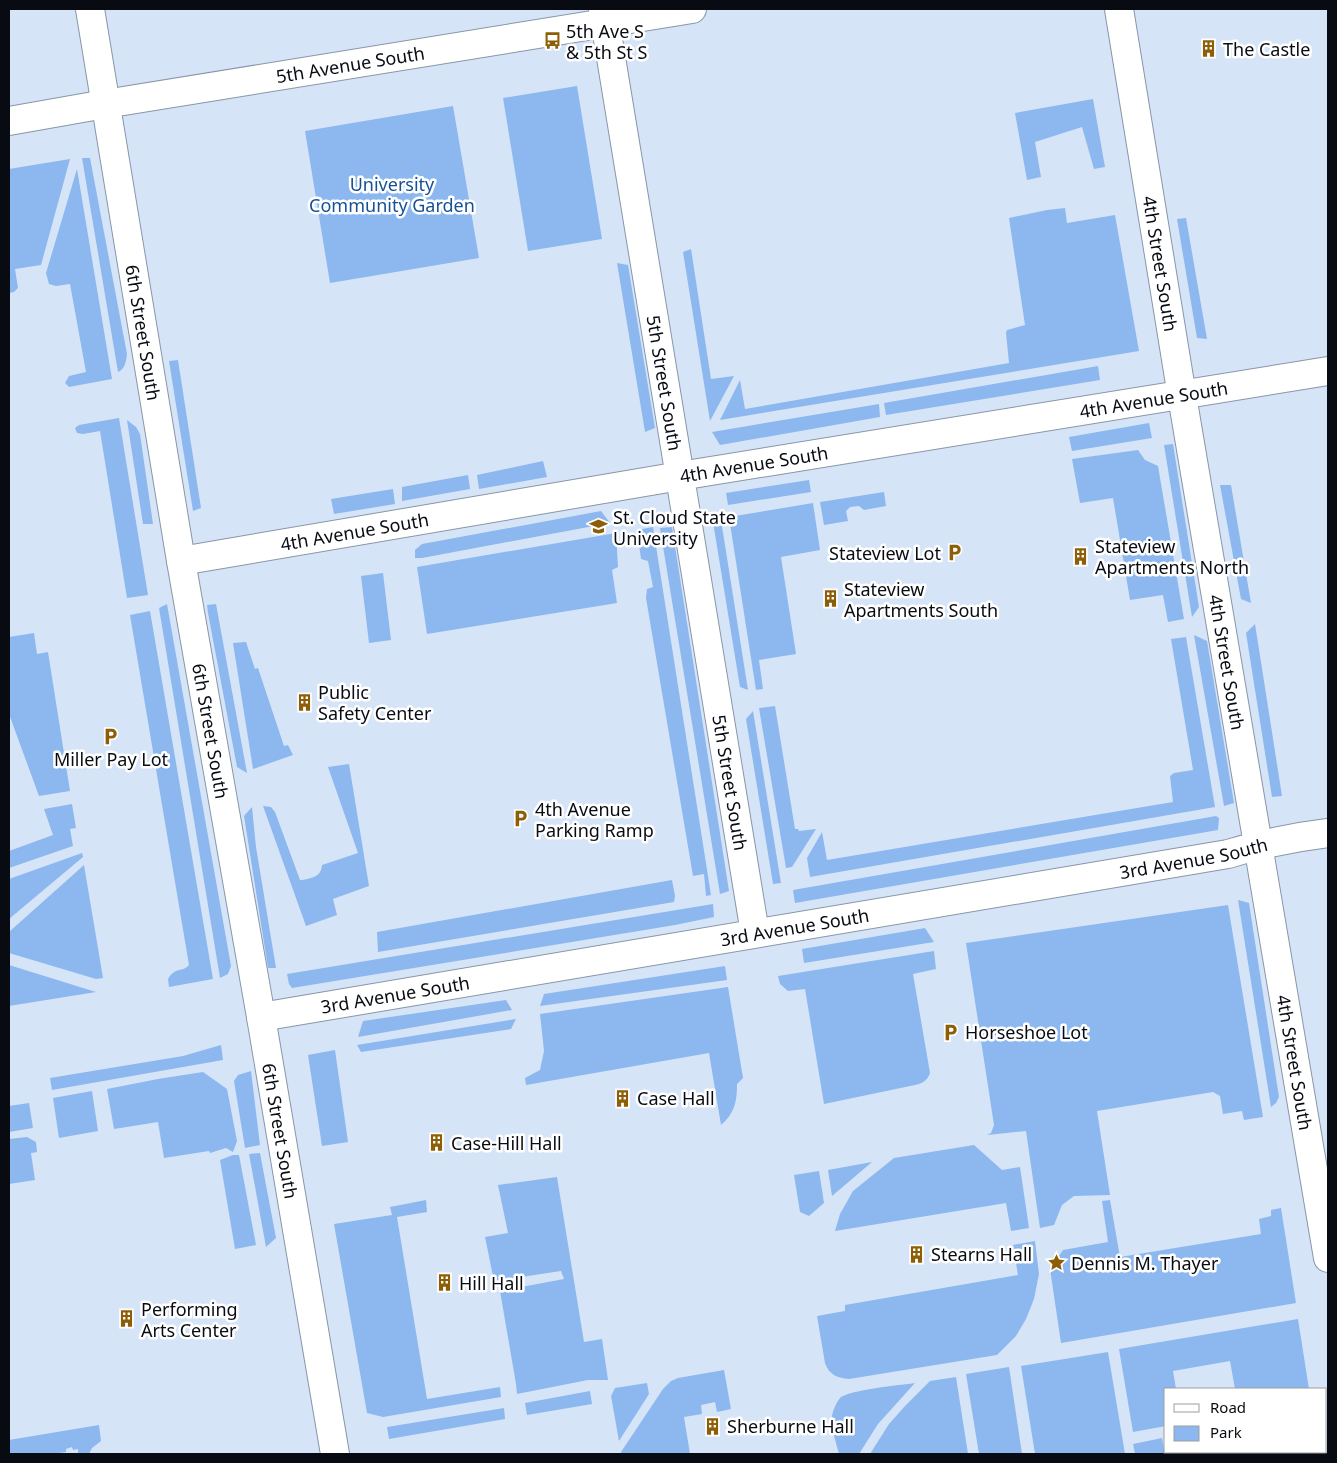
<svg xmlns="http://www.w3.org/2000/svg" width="1337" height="1463" viewBox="0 0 1337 1463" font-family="'Noto Sans',sans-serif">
<rect width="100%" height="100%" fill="#d6e4f7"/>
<g fill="#8cb8ef">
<path d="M577,86L602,239L528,251L503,98Z"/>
<path d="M1093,99L1105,167L1094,169L1082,127L1035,142L1041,177L1027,180L1015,113Z"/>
<path d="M453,106L479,258L330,283L305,131Z"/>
<path d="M82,158H90L127,354C126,362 125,369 118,372Z"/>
<path d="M70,159L41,265L15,269L18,288L14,292L9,293V169Z"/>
<path d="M77,169L112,379L69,387L65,383L69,376L86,372L70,284L56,286L49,284L46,273Z"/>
<path d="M1065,208L1067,223L1115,215L1139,351L720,420L740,380L745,409L1009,363L1006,333L1007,330L1025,325L1009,218L1047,210Z"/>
<path d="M1186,218L1207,339L1197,338L1177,219Z"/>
<path d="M691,249L711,379L734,376L710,421L683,252Z"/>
<path d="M617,263L628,265L655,428L645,432Z"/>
<path d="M178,360L201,508L193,511L169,361Z"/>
<path d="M1098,366L1100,380L886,415L884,403Z"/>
<path d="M879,404L880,417L720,445L712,432Z"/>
<path d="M119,418L148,595L127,598L100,431L83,434L77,433L75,428L79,425Z"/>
<path d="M127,420L136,427L140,434L153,524H143Z"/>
<path d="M1149,423L1152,438L1072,451L1069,437Z"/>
<path d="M1173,444L1199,607L1192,617L1164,445Z"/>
<path d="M1138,450L1145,460L1158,466L1184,619L1168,622L1163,595L1130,600L1113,498L1080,503L1072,459Z"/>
<path d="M543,461L547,477L479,489L477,475Z"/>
<path d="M468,475L470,489L402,501V487Z"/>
<path d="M809,480L811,492L728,505L726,493Z"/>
<path d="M1220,485H1231L1251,603L1241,599Z"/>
<path d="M393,489L395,504L334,514L331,499Z"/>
<path d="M884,492L886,506L864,510L859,506L850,507L846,511L848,521L824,525L820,502Z"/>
<path d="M813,503L820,550L781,557L796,654L759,660L763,689L756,690L729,517Z"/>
<path d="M601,511L610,523L422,558H415V550L422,544Z"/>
<path d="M721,520L748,690L740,687L713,522Z"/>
<path d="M653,527L711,895L706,896L704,874L693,876L646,598L647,589L653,587L648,561L641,559L637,530Z"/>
<path d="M672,527L729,891L720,894L660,528Z"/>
<path d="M616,533L618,567L612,570L617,603L427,634L417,567Z"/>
<path d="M383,573L391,640L369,643L361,576Z"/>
<path d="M167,604L231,966L228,974L220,978L159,608Z"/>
<path d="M216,604L247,773L237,767L208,613L207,605Z"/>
<path d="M150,611L213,979L169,987L168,979C176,966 182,973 189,965L130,615Z"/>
<path d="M1255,624L1282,796L1272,797L1246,633Z"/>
<path d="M34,633L37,654L48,652L70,791L39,796L9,714V637Z"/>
<path d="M1194,635L1207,641L1234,803L1224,806Z"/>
<path d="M1186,637L1215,807L810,877L807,858L822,832L827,860L1173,802L1170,776L1174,773L1193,770L1171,639Z"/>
<path d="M246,642L255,669L258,668L284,746L288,745L293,755L253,769L233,643Z"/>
<path d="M775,706L795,829H798L799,831L816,829L792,867L786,868L759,708Z"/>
<path d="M753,711L781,883L773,884L746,719Z"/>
<path d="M349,764L369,886L333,899L337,915L306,926L263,806L271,807L275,812L300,880H302C312,878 321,877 322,865L358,853L328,767Z"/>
<path d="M72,804L76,828L70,829L73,846L9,868V851L53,835L44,809Z"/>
<path d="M252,807L256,847L276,968H268L244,816Z"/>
<path d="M1216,816L1219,818L1218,830L795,903L793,890Z"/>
<path d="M82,853L83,857L9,919V879Z"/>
<path d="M84,865L103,978L96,979L9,953V932Z"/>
<path d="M672,880L675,896L674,902L378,952L377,932Z"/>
<path d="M1238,900L1249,903L1279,1097L1276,1103L1271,1107Z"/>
<path d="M713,904L714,917L675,925L292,988L289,984L287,974Z"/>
<path d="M1228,905L1263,1117L1244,1120L1242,1111L1223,1114L1220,1096L1213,1092L1097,1111L1110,1195L1074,1196L1062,1205L1054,1225L1040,1228L1026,1131L987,1135L991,1133L994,1125L966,943Z"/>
<path d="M925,928L934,942L804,963L802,949Z"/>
<path d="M934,951L936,969L913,974L930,1073C927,1081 923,1083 915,1085L824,1104L805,989L788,991L780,984L778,976Z"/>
<path d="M9,965L96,992L9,1006Z"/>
<path d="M725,966L727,980L540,1006L544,994Z"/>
<path d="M728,987L743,1078L737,1084C737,1101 735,1113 721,1125L709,1053L526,1085L525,1078L540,1070L544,1051L540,1014Z"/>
<path d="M506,1000L512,1010L358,1037L363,1021Z"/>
<path d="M516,1019L511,1029L361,1052L357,1045Z"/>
<path d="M221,1045L223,1060L52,1090L50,1078L183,1056Z"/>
<path d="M335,1050L348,1142L322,1146L308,1055Z"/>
<path d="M251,1071L260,1145L245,1148L234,1081L238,1075Z"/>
<path d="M203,1072L227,1089L237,1141L233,1152L226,1148L210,1153L209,1151L164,1158L158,1122L114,1129L107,1089L158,1079Z"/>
<path d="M92,1091L98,1131L59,1138L53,1098Z"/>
<path d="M29,1103L33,1128L9,1132V1106Z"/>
<path d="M27,1137L36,1142L37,1152L31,1153L35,1180L9,1184V1139Z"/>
<path d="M974,1145L1002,1170L1020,1167L1029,1228L1011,1231L1006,1203L835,1231L840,1214L853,1191L894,1158Z"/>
<path d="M260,1153L276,1238L266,1247L249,1154Z"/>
<path d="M233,1155H239L256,1245L235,1249L220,1160Z"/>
<path d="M872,1162L832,1196L828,1170Z"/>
<path d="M819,1171L824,1203L809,1216L800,1212L794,1175Z"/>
<path d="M557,1177L584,1342L602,1339L608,1380H588L517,1394L516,1384L500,1291L564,1279L561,1271L494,1281L485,1237L508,1233L498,1185Z"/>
<path d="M426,1200L427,1212L397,1217L427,1399L500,1387L501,1397L383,1417L367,1413L334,1224L392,1215L390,1207Z"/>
<path d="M1110,1200L1120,1257L1261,1234L1259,1219L1271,1216V1210L1281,1208L1296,1303L1061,1343L1050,1269L1063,1250L1108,1242L1102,1201Z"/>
<path d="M1035,1241L1039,1274L1034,1299L1026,1319L1016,1336L997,1355L849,1379C838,1378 829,1375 825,1363L817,1316L845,1311V1305L1018,1275L1013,1245Z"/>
<path d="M1298,1319L1309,1389H1235L1230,1361L1173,1371L1176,1389H1166V1426L1133,1432L1119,1349Z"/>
<path d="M1108,1352L1125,1454H1035L1021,1366Z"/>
<path d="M1009,1367L1022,1454H979L966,1374Z"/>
<path d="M724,1370L731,1409L717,1412L715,1402L701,1405L702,1414L684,1417L690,1454H621V1452L663,1389L671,1381L678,1378Z"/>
<path d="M956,1377L968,1454H870L889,1424L905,1406L930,1381Z"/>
<path d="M647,1383L649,1394L619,1441L611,1396L615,1388Z"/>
<path d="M915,1383L878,1424L859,1454H839C836,1442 831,1429 832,1416C833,1410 836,1403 840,1398C848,1390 901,1385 915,1383Z"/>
<path d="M590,1391L592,1404L527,1415L525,1403Z"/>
<path d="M504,1408L505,1419L389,1439L387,1427Z"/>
<path d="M99,1425L101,1441L92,1448L89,1454H78V1449L73,1450L72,1447L66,1449V1452L51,1454H9V1440Z"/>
<path d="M1162,1438L1165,1454H1135L1133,1444Z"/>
</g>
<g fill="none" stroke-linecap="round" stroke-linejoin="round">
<defs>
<g id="minor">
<path id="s1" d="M90,9L181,561L261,1017L335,1454"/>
<path id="s2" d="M603,9L755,933"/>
<path id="s3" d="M1119,9L1182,396L1328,1258"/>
<path id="s4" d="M9,121L105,104L692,9"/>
<path id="s5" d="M181,561L680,476L1328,371"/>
<path id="s6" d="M261,1017L1228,854C1261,844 1294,837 1328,833"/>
</g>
</defs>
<use href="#minor" stroke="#8896a7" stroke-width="30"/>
<use href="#minor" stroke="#fff" stroke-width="28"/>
</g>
<defs>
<symbol id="bus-bare" viewBox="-9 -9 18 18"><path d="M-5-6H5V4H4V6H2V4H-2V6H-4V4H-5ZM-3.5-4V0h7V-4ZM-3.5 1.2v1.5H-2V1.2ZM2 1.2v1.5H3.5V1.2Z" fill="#8d5e05" stroke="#fff" stroke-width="2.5" paint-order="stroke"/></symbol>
<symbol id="building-bare" viewBox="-9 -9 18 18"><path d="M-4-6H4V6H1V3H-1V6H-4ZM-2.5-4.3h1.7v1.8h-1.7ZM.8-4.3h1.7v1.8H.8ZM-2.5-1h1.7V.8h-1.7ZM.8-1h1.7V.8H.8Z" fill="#8d5e05" stroke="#fff" stroke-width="2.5" paint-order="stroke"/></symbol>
<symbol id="university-bare" viewBox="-9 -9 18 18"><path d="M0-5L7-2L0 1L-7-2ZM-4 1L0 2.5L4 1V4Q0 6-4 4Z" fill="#8d5e05" stroke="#fff" stroke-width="2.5" paint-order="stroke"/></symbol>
<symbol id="parking-bare" viewBox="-9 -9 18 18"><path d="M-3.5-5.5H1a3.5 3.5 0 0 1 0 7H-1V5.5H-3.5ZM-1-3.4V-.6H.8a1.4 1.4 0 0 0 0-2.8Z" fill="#8d5e05" stroke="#fff" stroke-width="2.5" paint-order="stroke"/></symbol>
<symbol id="sight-bare" viewBox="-9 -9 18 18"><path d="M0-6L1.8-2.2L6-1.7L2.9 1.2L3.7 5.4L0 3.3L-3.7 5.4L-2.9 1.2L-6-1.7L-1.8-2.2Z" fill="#8d5e05" stroke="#fff" stroke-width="2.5" paint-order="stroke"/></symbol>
</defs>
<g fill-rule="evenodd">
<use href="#bus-bare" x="540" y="28" width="25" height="25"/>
<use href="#building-bare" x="1196" y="36" width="25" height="25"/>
<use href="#university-bare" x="586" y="514" width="25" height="25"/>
<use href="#parking-bare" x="942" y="540" width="25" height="25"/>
<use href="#building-bare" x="1068" y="544" width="25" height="25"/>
<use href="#building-bare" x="818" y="586" width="25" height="25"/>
<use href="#building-bare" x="292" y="690" width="25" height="25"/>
<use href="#parking-bare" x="98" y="724" width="25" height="25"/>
<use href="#parking-bare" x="508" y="806" width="25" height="25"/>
<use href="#parking-bare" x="938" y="1020" width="25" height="25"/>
<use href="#building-bare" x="610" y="1086" width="25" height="25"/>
<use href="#building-bare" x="424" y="1130" width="25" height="25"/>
<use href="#building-bare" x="904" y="1242" width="25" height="25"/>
<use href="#sight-bare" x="1044" y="1250" width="25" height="25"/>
<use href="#building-bare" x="432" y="1270" width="25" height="25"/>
<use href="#building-bare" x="114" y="1306" width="25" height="25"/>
<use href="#building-bare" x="700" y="1414" width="25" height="25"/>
</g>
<g text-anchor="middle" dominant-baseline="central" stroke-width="5" stroke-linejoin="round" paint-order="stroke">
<g font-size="18" fill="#080c12" stroke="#fff" text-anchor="start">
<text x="566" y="31">5th Ave S<tspan x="566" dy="21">&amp; 5th St S</tspan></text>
<text x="1223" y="49">The Castle</text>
<text x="613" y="517">St. Cloud State<tspan x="613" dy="21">University</tspan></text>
<text x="1095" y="546">Stateview<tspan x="1095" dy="21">Apartments North</tspan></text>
<text x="941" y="553" text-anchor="end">Stateview Lot</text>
<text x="844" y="589">Stateview<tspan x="844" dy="21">Apartments South</tspan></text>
<text x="318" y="692">Public<tspan x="318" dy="21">Safety Center</tspan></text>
<text x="111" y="759" text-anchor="middle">Miller Pay Lot</text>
<text x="535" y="809">4th Avenue<tspan x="535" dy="21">Parking Ramp</tspan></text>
<text x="965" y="1032">Horseshoe Lot</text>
<text x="637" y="1098">Case Hall</text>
<text x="451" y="1143">Case-Hill Hall</text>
<text x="931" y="1254">Stearns Hall</text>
<text x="1071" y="1263">Dennis M. Thayer</text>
<text x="459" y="1283">Hill Hall</text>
<text x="141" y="1309">Performing<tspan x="141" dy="21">Arts Center</tspan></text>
<text x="727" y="1426">Sherburne Hall</text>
</g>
<g font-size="18" fill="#080c12" stroke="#fff">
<text stroke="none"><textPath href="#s4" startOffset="346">5th Avenue South</textPath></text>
<text stroke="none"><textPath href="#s3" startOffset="258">4th Street South</textPath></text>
<text stroke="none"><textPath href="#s1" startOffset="328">6th Street South</textPath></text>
<text stroke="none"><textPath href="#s2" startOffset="379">5th Street South</textPath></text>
<text stroke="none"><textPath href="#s5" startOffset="986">4th Avenue South</textPath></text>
<text stroke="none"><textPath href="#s5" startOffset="581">4th Avenue South</textPath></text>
<text stroke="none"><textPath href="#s5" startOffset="176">4th Avenue South</textPath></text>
<text stroke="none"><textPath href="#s3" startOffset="662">4th Street South</textPath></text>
<text stroke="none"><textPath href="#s1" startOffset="732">6th Street South</textPath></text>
<text stroke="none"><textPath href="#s2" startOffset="784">5th Street South</textPath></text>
<text stroke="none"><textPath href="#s6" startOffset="946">3rd Avenue South</textPath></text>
<text stroke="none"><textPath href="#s6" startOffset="541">3rd Avenue South</textPath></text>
<text stroke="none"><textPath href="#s6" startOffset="136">3rd Avenue South</textPath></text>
<text stroke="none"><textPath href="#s3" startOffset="1068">4th Street South</textPath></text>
<text stroke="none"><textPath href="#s1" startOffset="1138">6th Street South</textPath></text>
</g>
<g font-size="18" fill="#155194" stroke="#fff">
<text x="392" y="184">University<tspan x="392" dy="21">Community Garden</tspan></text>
</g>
</g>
<rect width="1337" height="1463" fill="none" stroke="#080c12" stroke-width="20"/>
<rect x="1164" y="1388" width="162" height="65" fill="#ffffff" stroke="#9c9ea0"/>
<rect x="1174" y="1404" width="25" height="8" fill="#ffffff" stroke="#9c9ea0"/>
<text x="1210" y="1413" font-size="15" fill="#080c12">Road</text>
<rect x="1174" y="1426" width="25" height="15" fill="#8cb8ef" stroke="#9c9ea0"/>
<text x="1210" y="1438" font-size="15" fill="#080c12">Park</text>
</svg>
